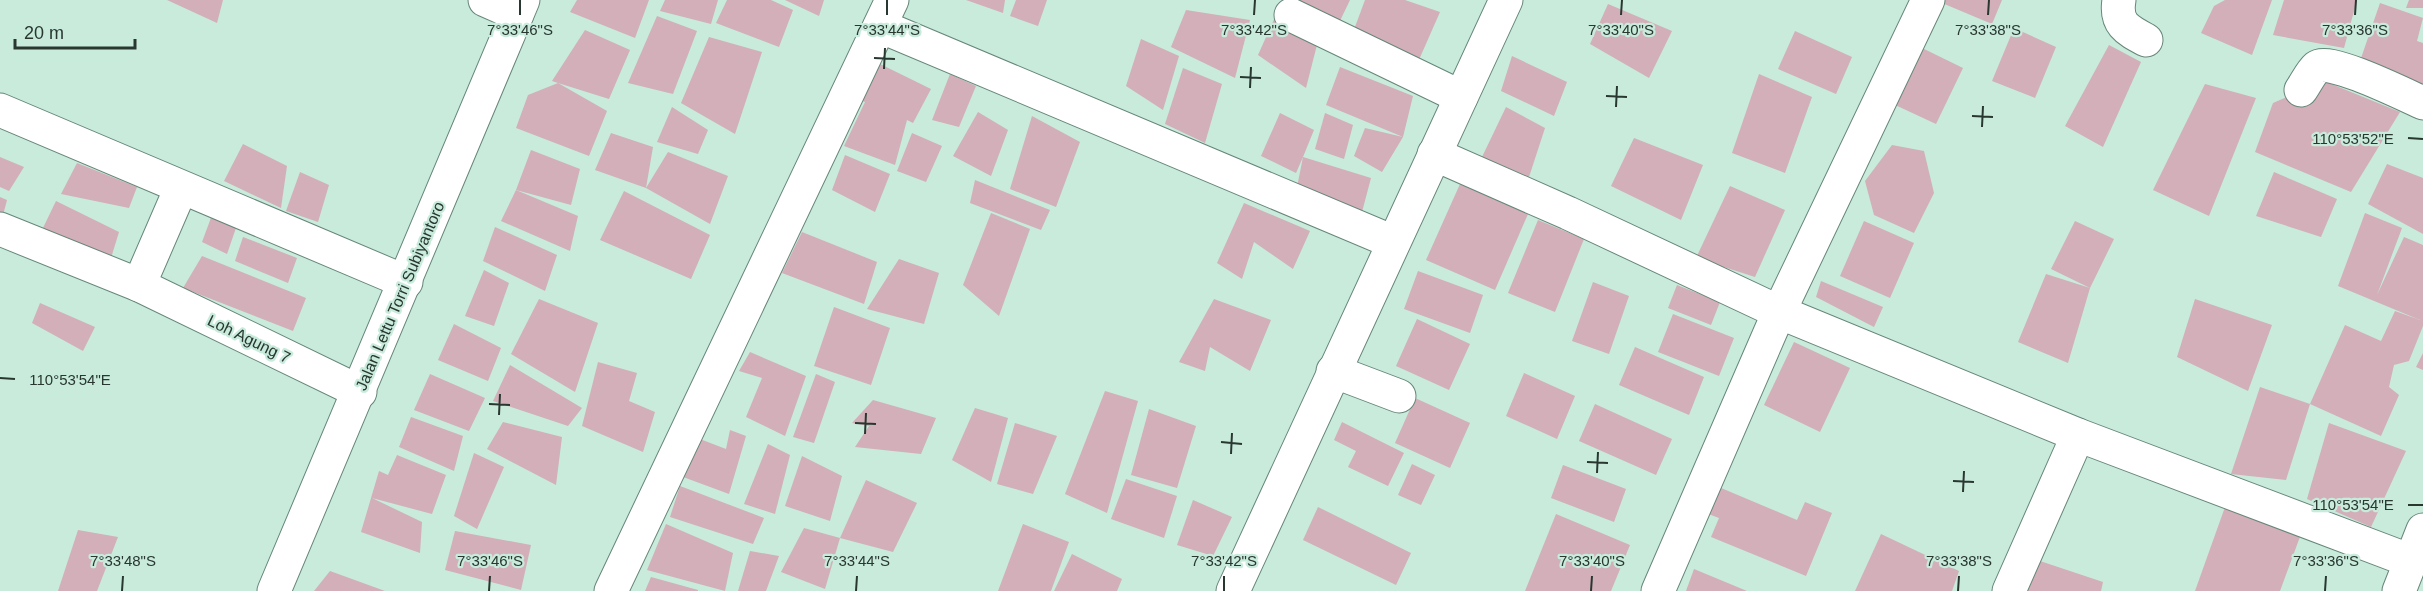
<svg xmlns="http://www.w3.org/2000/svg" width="2423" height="591" viewBox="0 0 2423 591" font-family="Arial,sans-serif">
<rect width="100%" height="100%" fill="#c8ebdc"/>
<g fill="#d2afb9">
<path d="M167,0H223L217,23Z"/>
<path d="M577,0H649L635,38L570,12Z"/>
<path d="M665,0H718L711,24L660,11Z"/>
<path d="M727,0H771L793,10L779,47L716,23Z"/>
<path d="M785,0H824L819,16Z"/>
<path d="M966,0H1005L1003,13Z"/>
<path d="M1016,0H1047L1038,26L1010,16Z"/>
<path d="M1282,0H1350L1338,25Z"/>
<path d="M1365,0H1405L1440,12L1418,62L1349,43Z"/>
<path d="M1943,0H2002L1992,24L1942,3Z"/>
<path d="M2225,0H2272L2252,55L2201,33L2214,6Z"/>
<path d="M2284,0H2357L2344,48L2273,35Z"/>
<path d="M2409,0H2423V8H2406Z"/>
<path d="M2380,3L2423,18L2417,41L2423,43V85L2359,64Z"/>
<path d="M1608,4L1672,31L1649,78L1590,44Z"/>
<path d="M1186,10L1250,20L1235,78L1171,47Z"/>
<path d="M657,16L697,31L673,94L628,83Z"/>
<path d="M1275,17L1319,37L1306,88L1258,55Z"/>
<path d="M2014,28L2056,47L2035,98L1992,81Z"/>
<path d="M585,30L630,50L609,99L558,83L607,111L589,156L516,128L528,95L558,83L552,81Z"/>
<path d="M1795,31L1852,57L1836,94L1778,69Z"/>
<path d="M709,37L762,52L735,134L681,103Z"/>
<path d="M1141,39L1179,56L1163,110L1126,86Z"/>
<path d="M2109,45L2141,62L2103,147L2065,126Z"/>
<path d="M1920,47L1963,68L1936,124L1893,104Z"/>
<path d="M1512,56L1567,82L1554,116L1501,91Z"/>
<path d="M876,62L931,89L913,123L907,120L895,165L844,146L865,102L855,98Z"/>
<path d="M1340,67L1413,96L1403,137L1382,172L1354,156L1365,128L1403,137L1326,105Z"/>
<path d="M1183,68L1222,84L1205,143L1165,124Z"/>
<path d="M950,74L976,86L959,127L932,120Z"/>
<path d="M1759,74L1812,97L1785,173L1732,153Z"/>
<path d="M2324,81L2400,112L2351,192L2255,152L2273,103Z"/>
<path d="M2205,84L2256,98L2209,216L2153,190Z"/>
<path d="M672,107L708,130L698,154L657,142Z"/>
<path d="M1506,107L1545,128L1529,177L1482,157Z"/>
<path d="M978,112L1008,130L991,176L953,156Z"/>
<path d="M1280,113L1314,130L1303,157L1371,178L1362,212L1297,187L1303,157L1296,173L1261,156Z"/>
<path d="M1325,113L1353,125L1344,159L1315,149Z"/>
<path d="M1032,116L1080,142L1056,207L1010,189Z"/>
<path d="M611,133L653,147L646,188L668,152L728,176L710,224L646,188L595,170Z"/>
<path d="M912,133L942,146L926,182L897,171Z"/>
<path d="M1634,138L1703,165L1681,220L1611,186Z"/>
<path d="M243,144L287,166L281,208L224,181Z"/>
<path d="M1892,145L1924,151L1934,193L1914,233L1874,215L1865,181Z"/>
<path d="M531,150L580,169L571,205L516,190Z"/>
<path d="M845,155L890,174L875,212L832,190Z"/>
<path d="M0,157L24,167L9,191L0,187Z"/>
<path d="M77,163L137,187L129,208L61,194Z"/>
<path d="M2387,164L2423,178V234L2368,204Z"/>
<path d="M300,172L329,185L318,222L286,211Z"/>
<path d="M2274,172L2337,199L2321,237L2256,216Z"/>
<path d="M975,180L1050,210L1041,230L970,203Z"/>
<path d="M1460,184L1528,214L1495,290L1426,260Z"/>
<path d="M1730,186L1785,210L1755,277L1696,258Z"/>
<path d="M516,190L578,216L570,251L501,221Z"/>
<path d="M624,191L710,235L691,279L600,240Z"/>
<path d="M0,197L7,200L1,223H0Z"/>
<path d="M56,201L119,232L111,258L42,230Z"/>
<path d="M1244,203L1310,231L1293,269L1254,242L1242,279L1217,263Z"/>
<path d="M991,213L1030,229L999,316L963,285Z"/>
<path d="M2365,213L2402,228L2377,295L2404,237L2423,245V326L2409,361L2394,365L2389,387L2399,395L2381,436L2310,404L2345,325L2381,341L2395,311L2420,320L2338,286Z"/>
<path d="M212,215L238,222L227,254L202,242Z"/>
<path d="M1538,220L1584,239L1555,312L1508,293Z"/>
<path d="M1864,221L1914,243L1890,298L1840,276Z"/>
<path d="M2075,221L2114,239L2090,288L2068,363L2018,342L2046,274L2090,288L2051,269Z"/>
<path d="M495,227L557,255L545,291L483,261Z"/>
<path d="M802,232L877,262L864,304L782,273Z"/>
<path d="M243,237L297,258L288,283L235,261Z"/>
<path d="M202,256L306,298L293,331L183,288Z"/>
<path d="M899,259L939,273L924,324L867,309Z"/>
<path d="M484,270L509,283L494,326L465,316Z"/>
<path d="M1418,271L1483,295L1470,333L1404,309Z"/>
<path d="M1821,281L1883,307L1874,327L1816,297Z"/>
<path d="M1593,282L1629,296L1609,354L1572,341Z"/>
<path d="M1677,285L1720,302L1711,325L1668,308Z"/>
<path d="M539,299L598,323L575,392L511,354Z"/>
<path d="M1214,299L1271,320L1250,371L1210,347L1205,371L1179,362Z"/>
<path d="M2195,299L2272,325L2248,391L2177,357Z"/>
<path d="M40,303L95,327L83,351L32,323Z"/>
<path d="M834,307L890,328L871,385L814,366Z"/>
<path d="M1673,314L1734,338L1719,376L1658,352Z"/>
<path d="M1417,319L1470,344L1449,390L1396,366Z"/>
<path d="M454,324L501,348L488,381L438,360Z"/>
<path d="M1794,342L1850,368L1820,432L1764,405Z"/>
<path d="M1635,347L1704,377L1689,415L1619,385Z"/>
<path d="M750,352L806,376L785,436L746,417L762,378L739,371Z"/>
<path d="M2423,353V370L2416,367Z"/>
<path d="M598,362L637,373L629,401L655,412L643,452L582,426Z"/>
<path d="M510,365L582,408L568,426L493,401Z"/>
<path d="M1524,373L1575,396L1557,439L1506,416Z"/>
<path d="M430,374L485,398L469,431L414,410Z"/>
<path d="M816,374L835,382L814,443L793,437Z"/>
<path d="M2260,387L2310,404L2286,480L2231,474Z"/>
<path d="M1105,391L1138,401L1107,513L1065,494Z"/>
<path d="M1415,398L1470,423L1450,468L1395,443Z"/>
<path d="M873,400L936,418L921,454L855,447L869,426L852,423Z"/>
<path d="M1595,404L1672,439L1656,475L1579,441Z"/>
<path d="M975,408L1008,418L991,482L952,460Z"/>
<path d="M1149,409L1196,426L1177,488L1131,475Z"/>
<path d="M411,417L463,436L454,471L399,447Z"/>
<path d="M503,422L562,437L556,485L487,449Z"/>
<path d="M1342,422L1404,453L1388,486L1348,467L1356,451L1334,440Z"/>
<path d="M1015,423L1057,436L1033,494L997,484Z"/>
<path d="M2329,423L2406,451L2371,527L2307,499Z"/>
<path d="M730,430L746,436L729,494L675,474L692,436L726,449Z"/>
<path d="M768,444L790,455L775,514L744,504Z"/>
<path d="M474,453L504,467L477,529L454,516Z"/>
<path d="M397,455L446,475L432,514L372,498L422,522L420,553L361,532L379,471L388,475Z"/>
<path d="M802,456L842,476L830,521L785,506Z"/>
<path d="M1412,464L1435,475L1421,505L1398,495Z"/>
<path d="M1563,465L1626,489L1614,522L1551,498Z"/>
<path d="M1126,479L1177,496L1164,538L1111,519Z"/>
<path d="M866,480L917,503L893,552L840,538Z"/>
<path d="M1714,485L1797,520L1805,502L1832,513L1806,576L1711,537L1719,518L1703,512Z"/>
<path d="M680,486L764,518L753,544L670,517Z"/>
<path d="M1193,500L1232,517L1213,556L1177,545Z"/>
<path d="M1318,507L1411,553L1396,585L1303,540Z"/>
<path d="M2225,507L2301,534L2280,591H2195Z"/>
<path d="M1556,514L1630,545L1611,591H1525Z"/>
<path d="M666,524L733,553L725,591L647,570Z"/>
<path d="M1023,524L1069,542L1051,591H998Z"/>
<path d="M804,528L840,538L825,589L781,572Z"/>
<path d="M78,530L118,537L97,591H58Z"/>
<path d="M455,531L531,545L521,590L445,570Z"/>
<path d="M1881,534L1959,571L1952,591H1855Z"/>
<path d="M750,551L779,556L766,591H738Z"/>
<path d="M1072,554L1122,579L1117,591H1054Z"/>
<path d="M2040,561L2103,582L2101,591H2024Z"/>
<path d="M1694,569L1747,591H1686Z"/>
<path d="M330,571L385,591H314Z"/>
<path d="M651,577L698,590V591H645Z"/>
</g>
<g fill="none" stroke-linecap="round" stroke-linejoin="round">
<defs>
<g id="minor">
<path d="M485,0L517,14"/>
<path d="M2119,0C2115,24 2127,30 2146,40"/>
<path d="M1291,15L1461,97"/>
<path d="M880,26L1393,242"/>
<path d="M2301,90C2306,83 2311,72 2317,67C2329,57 2407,96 2423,103"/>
<path d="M0,110L406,282"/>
<path d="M1434,154L1568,213L1779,312L2078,435L2411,561"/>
<path d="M0,229L139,285L360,392"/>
<path d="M139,285L181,188"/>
<path d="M1333,371L1399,396"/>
<path d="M611,591L892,0"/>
<path d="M1233,591L1506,0"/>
<path d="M1658,591L1779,312L1928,0"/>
<path d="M2009,591L2078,435"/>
<path d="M2399,591L2423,530"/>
</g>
<path id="major" d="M274,591L523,0"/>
</defs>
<use href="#minor" stroke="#668679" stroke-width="35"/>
<use href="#major" stroke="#668679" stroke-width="35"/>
<use href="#minor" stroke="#fff" stroke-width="33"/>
<use href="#major" stroke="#fff" stroke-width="33"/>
</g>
<path fill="none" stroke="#293731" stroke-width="2" d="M520,15V0M887,15V0M1254,15L1255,0M1621,15L1622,0M1988,15L1989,0M2355,15L2356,0M874,58L895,59M884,69L885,48M1240,77L1261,78M1250,88L1251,67M1606,96L1627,97M1616,107L1617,86M1972,116L1993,117M1982,127L1983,106M2408,138L2423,139M0,378L15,379M489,404L510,405M499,415L500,394M855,423L876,424M865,434L866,413M1221,442L1242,444M1231,454L1232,433M1587,462L1608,463M1597,473L1598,452M1953,481L1974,482M1963,492L1964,471M2408,505H2423M122,591L123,576M489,591L490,576M856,591L857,576M1224,591V576M1591,591L1592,576M1958,591L1959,576M2325,591L2326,576"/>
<g text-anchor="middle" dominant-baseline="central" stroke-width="4.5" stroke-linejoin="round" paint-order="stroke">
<g font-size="16" fill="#293731" stroke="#c8ebdc">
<text transform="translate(400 296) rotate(-67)">Jalan Lettu Torri Subiyantoro</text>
<text transform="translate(249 339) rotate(26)">Loh Agung 7</text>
</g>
</g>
<g font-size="15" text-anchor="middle" fill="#293731" stroke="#c8ebdc" stroke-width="4.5" stroke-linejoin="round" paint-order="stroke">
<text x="1621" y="35">7°33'40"S</text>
<text x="520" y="35">7°33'46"S</text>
<text x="887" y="35">7°33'44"S</text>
<text x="1254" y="35">7°33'42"S</text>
<text x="1988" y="35">7°33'38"S</text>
<text x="2355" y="35">7°33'36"S</text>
<text x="2353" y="144">110°53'52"E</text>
<text x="70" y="385">110°53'54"E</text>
<text x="2353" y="510">110°53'54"E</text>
<text x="123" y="566">7°33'48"S</text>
<text x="490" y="566">7°33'46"S</text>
<text x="857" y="566">7°33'44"S</text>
<text x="1224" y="566">7°33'42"S</text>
<text x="1592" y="566">7°33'40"S</text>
<text x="1959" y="566">7°33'38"S</text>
<text x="2326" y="566">7°33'36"S</text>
</g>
<path d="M15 39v9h120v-9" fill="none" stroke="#293731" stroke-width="3"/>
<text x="24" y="39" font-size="18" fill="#293731" stroke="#c8ebdc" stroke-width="4.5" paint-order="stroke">20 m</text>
</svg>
